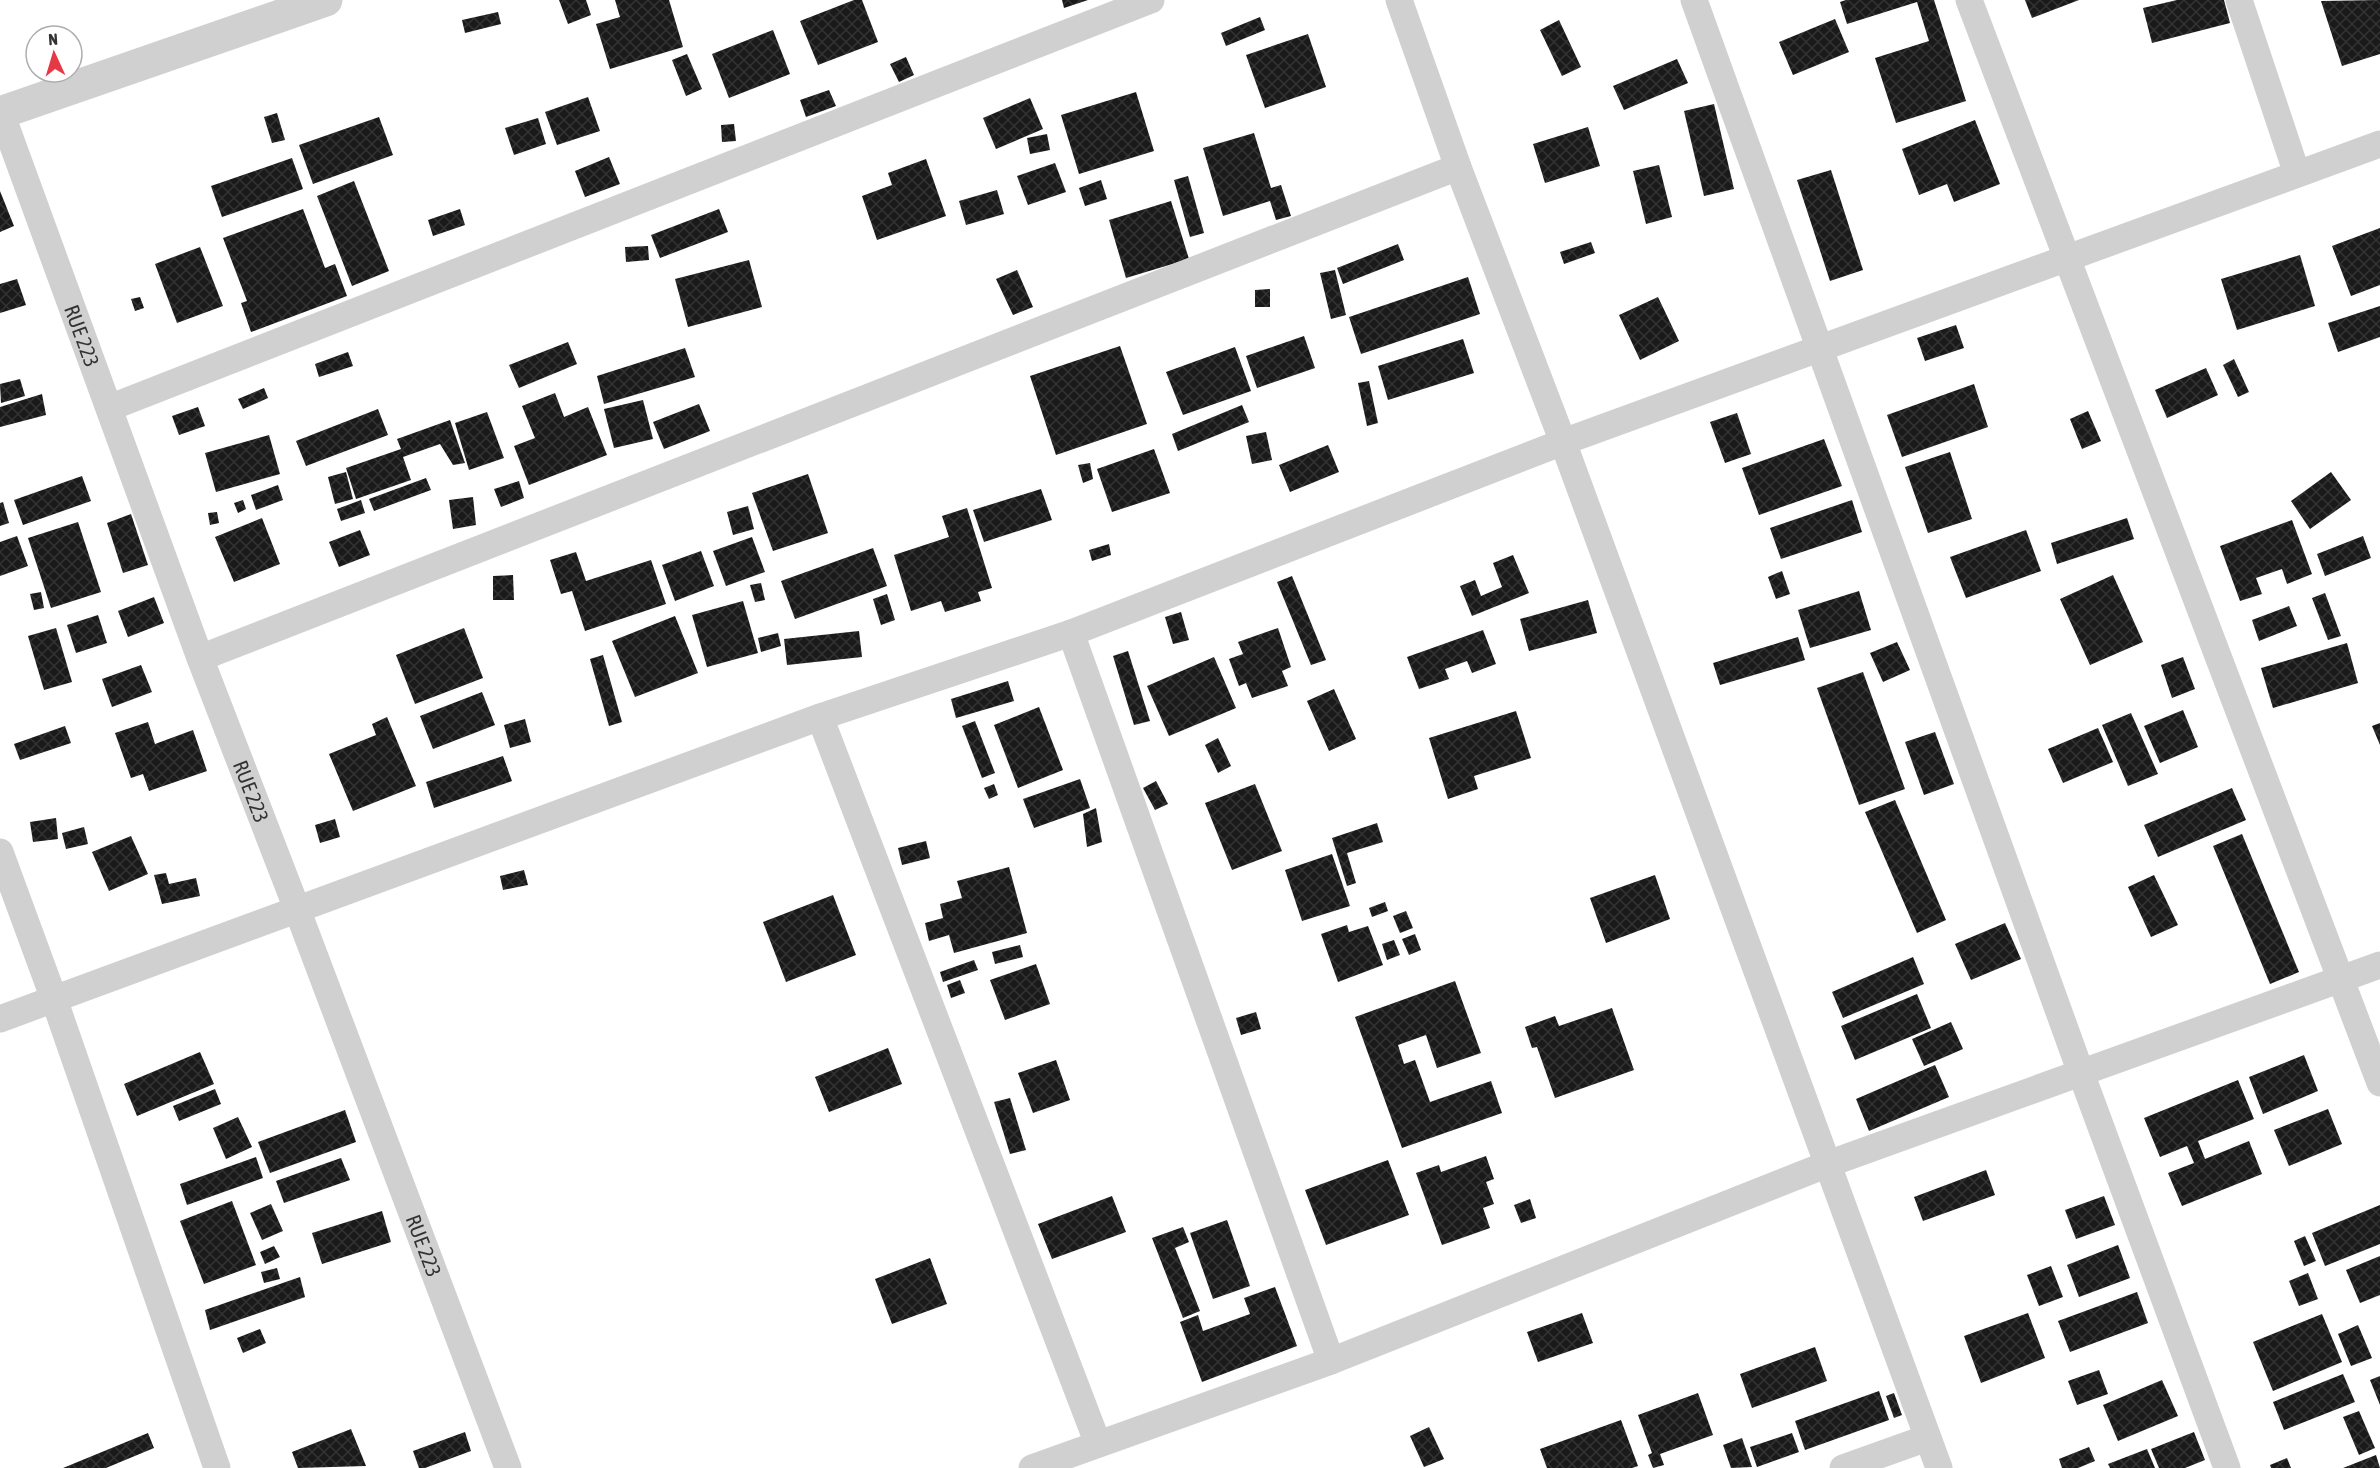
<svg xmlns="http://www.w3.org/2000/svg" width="2380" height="1468" viewBox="0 0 2380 1468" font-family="'Asap Condensed',sans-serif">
<defs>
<pattern id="building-cross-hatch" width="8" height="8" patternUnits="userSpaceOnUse" patternTransform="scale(1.5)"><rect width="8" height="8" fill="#1a1a1a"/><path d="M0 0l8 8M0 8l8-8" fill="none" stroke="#333"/></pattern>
</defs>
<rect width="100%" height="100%" fill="#fff"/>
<g fill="url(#building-cross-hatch)">
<path d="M559,0H586L591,15L568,24Z"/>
<path d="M615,0H669L683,47L610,69L596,24L620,17Z"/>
<path d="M854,0H862L878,42L818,65L800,21Z"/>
<path d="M1062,0H1088L1064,8Z"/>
<path d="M1846,0H1934L1966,101L1896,123L1875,58L1929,41L1917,2L1847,24L1840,2Z"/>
<path d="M2025,0H2079L2032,18Z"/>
<path d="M2177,0H2224L2230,23L2152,43L2143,8Z"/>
<path d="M2380,0V54L2342,66L2321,1Z"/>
<path d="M498,12L501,24L465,33L462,20Z"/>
<path d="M1260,17L1265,30L1226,46L1221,33Z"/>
<path d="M1835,19L1849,52L1793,75L1779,42Z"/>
<path d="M1559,20L1581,67L1562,76L1540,30Z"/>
<path d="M773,30L790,74L729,98L712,54Z"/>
<path d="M1308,34L1326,87L1265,108L1246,55Z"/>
<path d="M687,54L702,89L686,96L672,60Z"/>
<path d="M906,57L914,75L899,82L890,64Z"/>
<path d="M1677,59L1688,83L1624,110L1613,86Z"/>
<path d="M829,90L836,106L806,117L800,100Z"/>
<path d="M1136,92L1154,151L1079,174L1061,115Z"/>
<path d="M588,97L600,131L557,145L545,112Z"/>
<path d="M1030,98L1043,129L996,149L983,118Z"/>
<path d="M1714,104L1734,189L1704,196L1684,111Z"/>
<path d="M277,113L285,140L272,143L264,117Z"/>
<path d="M379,117L393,155L313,184L299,145Z"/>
<path d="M538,118L546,144L514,155L505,128Z"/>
<path d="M1975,120L2000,184L1954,202L1947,184L1919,195L1902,149Z"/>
<path d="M734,124L736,141L722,142L721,125Z"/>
<path d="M1588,127L1600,166L1545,183L1533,144Z"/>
<path d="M1254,133L1271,188L1281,185L1291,216L1276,220L1270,201L1223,216L1203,148Z"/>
<path d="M1047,134L1050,150L1030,154L1027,138Z"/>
<path d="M609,157L620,184L585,197L575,171Z"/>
<path d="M292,158L303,189L222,217L211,186Z"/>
<path d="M926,159L946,216L877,240L862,196L892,185L888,173Z"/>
<path d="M1055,163L1066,192L1028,205L1017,176Z"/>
<path d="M1659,165L1672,217L1646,224L1633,171Z"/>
<path d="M1831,170L1863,270L1830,281L1797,180Z"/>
<path d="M1188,176L1204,233L1190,237L1174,180Z"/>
<path d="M1101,180L1107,199L1085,206L1079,188Z"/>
<path d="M354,181L389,271L352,286L317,196Z"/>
<path d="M997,190L1004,214L966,225L959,201Z"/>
<path d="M0,191L14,226L0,232Z"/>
<path d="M1171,201L1189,259L1126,278L1109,220Z"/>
<path d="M303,209L325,268L335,264L347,296L251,332L241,303L247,301L223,238Z"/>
<path d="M460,209L465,225L433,236L428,220Z"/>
<path d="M719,209L728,232L660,258L651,235Z"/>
<path d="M2380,228V285L2351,296L2332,246Z"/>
<path d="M1591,242L1595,253L1564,264L1560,252Z"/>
<path d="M1398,244L1404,260L1343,284L1337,268Z"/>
<path d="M648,246L649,260L626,262L625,247Z"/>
<path d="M200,247L223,306L177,323L155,264Z"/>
<path d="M2300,255L2315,306L2237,330L2221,279Z"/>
<path d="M749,260L762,307L688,327L675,279Z"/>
<path d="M1017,270L1033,307L1013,315L996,279Z"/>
<path d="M1335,270L1346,315L1331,319L1320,273Z"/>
<path d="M1468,277L1480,314L1361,354L1349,317Z"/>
<path d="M17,279L26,305L0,313V284Z"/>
<path d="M1270,289V307H1255V290Z"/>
<path d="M140,297L144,308L135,311L131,299Z"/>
<path d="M1658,297L1679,341L1640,360L1619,315Z"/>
<path d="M2380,306V337L2338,352L2328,323Z"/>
<path d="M1956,325L1964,348L1925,361L1917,338Z"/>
<path d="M1304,336L1315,368L1257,388L1246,356Z"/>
<path d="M1463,339L1474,373L1388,400L1378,366Z"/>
<path d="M568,342L577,364L519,388L509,365Z"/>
<path d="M1120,346L1147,424L1056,455L1030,376Z"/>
<path d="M1235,347L1251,391L1183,415L1166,372Z"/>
<path d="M685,348L695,377L604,404L597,376Z"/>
<path d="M348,352L353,366L319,377L315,364Z"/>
<path d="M2234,359L2249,392L2238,397L2223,365Z"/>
<path d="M2206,368L2218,395L2167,418L2155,390Z"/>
<path d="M20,379L25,396L1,403L0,384Z"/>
<path d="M1369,381L1378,423L1367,426L1358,383Z"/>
<path d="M1974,384L1988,427L1902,457L1887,415Z"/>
<path d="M264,388L268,398L243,409L238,399Z"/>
<path d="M555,393L564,417L588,407L607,455L529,485L514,446L535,438L522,406Z"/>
<path d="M42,394L46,415L0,427V407Z"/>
<path d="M643,400L653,439L614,448L604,409Z"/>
<path d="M699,404L710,431L664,449L653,422Z"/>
<path d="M1242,405L1249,422L1178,451L1172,434Z"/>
<path d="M198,407L205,426L179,435L172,416Z"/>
<path d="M378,409L388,435L306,466L296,441Z"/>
<path d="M2088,411L2101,441L2082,449L2070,419Z"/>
<path d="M487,412L504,458L469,470L455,423Z"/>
<path d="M1737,413L1751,454L1725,463L1710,422Z"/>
<path d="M450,420L465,463L453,465L440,444L403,457L411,480L356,499L346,468L401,449L397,439Z"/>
<path d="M1266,432L1272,460L1252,464L1246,436Z"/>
<path d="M269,435L280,474L216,492L205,453Z"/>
<path d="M1824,439L1842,486L1759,515L1742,468Z"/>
<path d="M1328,445L1339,472L1290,492L1279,465Z"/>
<path d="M1154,449L1170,493L1112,512L1097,469Z"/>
<path d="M1950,452L1972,519L1928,533L1905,467Z"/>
<path d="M1090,463L1093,479L1083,483L1078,465Z"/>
<path d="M346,472L353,499L335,504L328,477Z"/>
<path d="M2331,472L2351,500L2310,529L2291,501Z"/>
<path d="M808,474L828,533L773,551L752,493Z"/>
<path d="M82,476L91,501L23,525L14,500Z"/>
<path d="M426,478L431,490L374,511L369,499Z"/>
<path d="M519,481L524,498L501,507L494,489Z"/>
<path d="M278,485L283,500L256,510L251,495Z"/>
<path d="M1041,489L1052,520L984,542L973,510Z"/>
<path d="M473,497L476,525L453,529L449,500Z"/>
<path d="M243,500L246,509L238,513L234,503Z"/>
<path d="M361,500L365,513L341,521L337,509Z"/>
<path d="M1852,500L1862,532L1781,559L1770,528Z"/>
<path d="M3,502L9,523L0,526V503Z"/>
<path d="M748,506L754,529L733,535L727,512Z"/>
<path d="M967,508L992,588L978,592L981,601L945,612L941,601L911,611L894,555L949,537L942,516Z"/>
<path d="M217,512L219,523L210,525L208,513Z"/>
<path d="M131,514L148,565L123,573L107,523Z"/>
<path d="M262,518L280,564L234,582L215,537Z"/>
<path d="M2127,518L2134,539L2057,564L2051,543Z"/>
<path d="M2292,520L2312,574L2287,584L2282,569L2256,578L2262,594L2240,601L2220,546Z"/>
<path d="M78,522L101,592L51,608L28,538Z"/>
<path d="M360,530L370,555L339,567L329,542Z"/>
<path d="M2026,530L2041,571L1966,598L1950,557Z"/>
<path d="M17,536L28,566L0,576V542Z"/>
<path d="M2363,536L2371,558L2325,576L2317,554Z"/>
<path d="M752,537L765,572L726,586L713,551Z"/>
<path d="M1109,544L1111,555L1092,561L1089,550Z"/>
<path d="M873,548L887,586L795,619L781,581Z"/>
<path d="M701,551L714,586L675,601L662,565Z"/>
<path d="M576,552L586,581L651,560L666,604L585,631L572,591L561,594L550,560Z"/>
<path d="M1513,555L1529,593L1472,616L1460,586L1475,580L1481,596L1502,587L1493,563Z"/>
<path d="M1782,571L1790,594L1776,599L1768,577Z"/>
<path d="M513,575L514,600H493V576Z"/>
<path d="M2113,575L2143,642L2090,665L2060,599Z"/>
<path d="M1292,576L1326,660L1311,665L1277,582Z"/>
<path d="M761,583L765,600L755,602L750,585Z"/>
<path d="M1859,591L1871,630L1810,648L1798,610Z"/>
<path d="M41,592L44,608L34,610L30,594Z"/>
<path d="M2325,593L2341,636L2328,640L2312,598Z"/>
<path d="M887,594L895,620L881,625L873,599Z"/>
<path d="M154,597L164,623L128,637L118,611Z"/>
<path d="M1588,600L1597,633L1529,651L1520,619Z"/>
<path d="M743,601L758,653L707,667L692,615Z"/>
<path d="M2289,606L2297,626L2259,641L2252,620Z"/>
<path d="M1181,612L1189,640L1173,644L1165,617Z"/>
<path d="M98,615L107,643L76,653L67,625Z"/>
<path d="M675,616L698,673L635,697L612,641Z"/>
<path d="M56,628L72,682L44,690L28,636Z"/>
<path d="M464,628L483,678L415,704L396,655Z"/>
<path d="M1278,628L1291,667L1282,671L1288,686L1252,698L1246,683L1239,686L1229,659L1243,654L1238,642Z"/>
<path d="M1483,630L1496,664L1472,673L1467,661L1445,669L1449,679L1419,689L1407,657Z"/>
<path d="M859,631L862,657L787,665L784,639Z"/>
<path d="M778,633L781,646L761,652L758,638Z"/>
<path d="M1798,637L1805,660L1720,685L1713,663Z"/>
<path d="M1897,642L1910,670L1883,682L1870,653Z"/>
<path d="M2347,643L2358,683L2273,708L2261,668Z"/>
<path d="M1128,651L1150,721L1134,725L1113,656Z"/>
<path d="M603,655L622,722L609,726L590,659Z"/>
<path d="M1214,657L1236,708L1169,736L1147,686Z"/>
<path d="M2183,657L2195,689L2172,698L2161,665Z"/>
<path d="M141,665L152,692L112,707L102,679Z"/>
<path d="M1863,672L1905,789L1859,805L1817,688Z"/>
<path d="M1008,681L1014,701L956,718L951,699Z"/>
<path d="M1334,689L1356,739L1329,751L1307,701Z"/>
<path d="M482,692L495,725L433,749L420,716Z"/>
<path d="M1039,707L1063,770L1018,788L994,725Z"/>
<path d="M2183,710L2198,747L2160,763L2144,726Z"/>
<path d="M1516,711L1531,758L1474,776L1478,789L1448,799L1429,738Z"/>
<path d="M2131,713L2158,774L2128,786L2102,725Z"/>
<path d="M387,717L416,786L353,811L329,754L376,735L372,724Z"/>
<path d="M525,719L531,742L510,748L504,725Z"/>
<path d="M975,721L995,773L982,778L962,726Z"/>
<path d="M148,722L155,744L193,730L207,771L149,791L143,774L131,778L115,733Z"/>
<path d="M2380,723V745L2372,726Z"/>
<path d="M65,726L71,743L20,760L14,744Z"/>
<path d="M2098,728L2113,762L2063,783L2048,749Z"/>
<path d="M1935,732L1954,784L1924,795L1905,742Z"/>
<path d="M1218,738L1231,766L1218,773L1205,745Z"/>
<path d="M503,756L512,781L434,808L426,782Z"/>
<path d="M1080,779L1090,808L1034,828L1023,799Z"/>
<path d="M1156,781L1168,804L1155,810L1143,788Z"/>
<path d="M994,784L998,795L989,799L984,788Z"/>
<path d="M1255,784L1282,851L1232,870L1205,803Z"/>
<path d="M2232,788L2246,820L2158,857L2144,825Z"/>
<path d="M1895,800L1946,920L1917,933L1865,812Z"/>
<path d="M1096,808L1102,842L1087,847L1083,814Z"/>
<path d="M56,818L58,839L33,842L30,822Z"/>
<path d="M335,819L340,837L320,843L315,825Z"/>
<path d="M1377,823L1383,842L1347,853L1356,883L1347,886L1332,838Z"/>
<path d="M84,827L88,844L66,849L62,833Z"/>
<path d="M2242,834L2299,972L2270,984L2213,846Z"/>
<path d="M131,836L148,874L109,891L92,852Z"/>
<path d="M926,841L930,858L902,865L898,848Z"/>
<path d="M1332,854L1350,906L1302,921L1285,870Z"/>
<path d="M1009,867L1027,933L954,953L949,935L929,941L925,923L943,918L940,904L962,898L957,881Z"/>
<path d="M524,870L528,885L503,890L500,876Z"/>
<path d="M166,873L169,884L196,878L200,896L162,904L154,875Z"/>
<path d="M1655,875L1670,919L1606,943L1590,898Z"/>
<path d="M2154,875L2178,925L2151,937L2128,887Z"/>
<path d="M833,895L856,955L786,982L763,922Z"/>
<path d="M1385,902L1388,911L1372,917L1369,908Z"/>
<path d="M1406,911L1413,928L1400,933L1393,916Z"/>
<path d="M2005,923L2021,959L1971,980L1955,944Z"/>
<path d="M1347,925L1349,932L1368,926L1383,965L1338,982L1321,934Z"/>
<path d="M1415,934L1421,950L1409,955L1402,939Z"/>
<path d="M1394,940L1400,955L1387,960L1382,944Z"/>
<path d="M1020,945L1023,957L995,964L992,952Z"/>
<path d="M1913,957L1924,984L1843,1018L1832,992Z"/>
<path d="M974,960L978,970L943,982L940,972Z"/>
<path d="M1036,964L1050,1004L1005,1020L990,980Z"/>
<path d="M960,980L965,993L951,998L947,985Z"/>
<path d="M1455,981L1481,1053L1437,1068L1426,1035L1398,1045L1404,1064L1415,1060L1430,1102L1491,1081L1502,1113L1402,1148L1355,1017Z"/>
<path d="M1917,994L1931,1028L1855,1060L1841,1026Z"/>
<path d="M1612,1008L1634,1070L1555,1098L1537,1047L1532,1048L1525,1027L1555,1016L1559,1026Z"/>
<path d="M1256,1012L1261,1029L1241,1035L1236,1018Z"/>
<path d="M1951,1022L1963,1049L1924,1066L1912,1039Z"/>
<path d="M888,1048L902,1084L829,1112L815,1077Z"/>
<path d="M200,1052L214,1084L137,1116L124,1084Z"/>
<path d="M2304,1055L2318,1091L2263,1114L2249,1077Z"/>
<path d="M1056,1060L1070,1100L1033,1113L1018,1073Z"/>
<path d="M1935,1065L1949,1097L1869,1131L1856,1099Z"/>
<path d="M2238,1080L2254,1119L2198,1141L2205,1159L2249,1141L2262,1174L2182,1206L2168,1173L2194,1163L2187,1146L2160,1157L2144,1118Z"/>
<path d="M215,1089L221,1104L179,1121L173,1106Z"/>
<path d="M1010,1098L1026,1150L1010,1154L994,1102Z"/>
<path d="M2328,1109L2342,1144L2289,1166L2274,1130Z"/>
<path d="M345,1110L356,1142L270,1173L258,1142Z"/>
<path d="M238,1117L252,1147L226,1159L213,1128Z"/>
<path d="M1486,1156L1494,1179L1486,1182L1494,1204L1483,1208L1490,1228L1442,1245L1416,1173L1439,1165L1441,1172Z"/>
<path d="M256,1157L263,1178L187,1205L180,1184Z"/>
<path d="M341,1158L350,1180L284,1203L276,1181Z"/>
<path d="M1388,1160L1409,1215L1326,1245L1305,1190Z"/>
<path d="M1986,1170L1995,1195L1923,1221L1914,1197Z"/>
<path d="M1112,1196L1126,1232L1052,1259L1038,1224Z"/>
<path d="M2104,1196L2115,1225L2076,1239L2065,1210Z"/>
<path d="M1530,1199L1536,1218L1521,1223L1514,1205Z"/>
<path d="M232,1201L256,1265L204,1284L180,1221Z"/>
<path d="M271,1204L283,1231L262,1240L250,1213Z"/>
<path d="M2380,1205V1244L2325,1266L2312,1233Z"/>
<path d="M382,1211L391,1242L322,1264L312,1233Z"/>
<path d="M1227,1220L1250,1286L1213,1299L1190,1233Z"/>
<path d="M1183,1227L1189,1242L1175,1248L1200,1311L1183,1318L1152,1238Z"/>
<path d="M2305,1236L2316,1261L2304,1266L2294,1241Z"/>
<path d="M2118,1245L2130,1278L2079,1297L2067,1265Z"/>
<path d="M274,1246L280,1257L265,1264L260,1252Z"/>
<path d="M2380,1256V1295L2360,1303L2346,1270Z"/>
<path d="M930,1258L947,1304L892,1324L875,1279Z"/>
<path d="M2051,1266L2063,1297L2039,1306L2027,1275Z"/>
<path d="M277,1268L280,1279L264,1283L261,1272Z"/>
<path d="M2308,1273L2318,1299L2299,1306L2289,1281Z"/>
<path d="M300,1277L305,1297L210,1330L205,1310Z"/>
<path d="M1275,1287L1297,1346L1202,1382L1180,1322L1198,1315L1203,1331L1250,1314L1244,1298Z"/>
<path d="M2137,1292L2148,1323L2070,1352L2058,1321Z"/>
<path d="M1582,1313L1593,1343L1538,1362L1527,1332Z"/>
<path d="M2028,1313L2045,1358L1981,1383L1964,1336Z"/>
<path d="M2322,1314L2342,1362L2273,1391L2253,1342Z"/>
<path d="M2358,1325L2372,1358L2351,1366L2338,1334Z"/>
<path d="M260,1329L266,1343L243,1353L237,1338Z"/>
<path d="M1815,1347L1827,1381L1752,1408L1740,1374Z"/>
<path d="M2099,1370L2108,1394L2077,1405L2068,1381Z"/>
<path d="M2343,1374L2355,1402L2284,1430L2273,1402Z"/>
<path d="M2380,1376V1405L2370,1380Z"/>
<path d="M2162,1380L2178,1416L2118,1441L2103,1405Z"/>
<path d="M1879,1391L1889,1420L1805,1450L1795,1421Z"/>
<path d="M1698,1393L1713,1435L1660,1454L1664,1465L1653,1468L1648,1455L1652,1453L1638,1415Z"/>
<path d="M1894,1393L1902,1415L1894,1418L1886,1396Z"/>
<path d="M2359,1411L2375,1448L2359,1455L2343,1417Z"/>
<path d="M1621,1420L1638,1466L1632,1468H1547L1540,1449Z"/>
<path d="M1429,1427L1444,1459L1424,1467L1410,1436Z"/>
<path d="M351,1429L366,1466L298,1468L292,1452Z"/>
<path d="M465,1432L471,1451L425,1468H419L413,1451Z"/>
<path d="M2194,1432L2205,1460L2185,1468H2159L2151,1449Z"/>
<path d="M148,1433L154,1448L106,1468H63Z"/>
<path d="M1792,1433L1799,1452L1757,1467L1750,1447Z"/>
<path d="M1742,1438L1752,1467L1731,1468L1723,1445Z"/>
<path d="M2089,1447L2095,1461L2078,1468H2062L2059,1459Z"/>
<path d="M2147,1449L2155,1468H2110L2108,1464Z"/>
<path d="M2376,1455L2380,1468H2343Z"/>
<path d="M2287,1458L2291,1468H2271L2270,1465Z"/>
</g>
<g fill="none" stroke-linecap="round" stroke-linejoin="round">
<g stroke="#d0d0d0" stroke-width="27">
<path d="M1399,0L1458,167L1563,442L1939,1468"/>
<path d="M1694,0L2081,1073L2227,1468"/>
<path d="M1969,0L2380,1083"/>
<path d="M2239,0L2297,174"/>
<path id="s1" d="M1,113L200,658L297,909L508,1468"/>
<path d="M109,408L1151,0"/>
<path d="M1071,633L1331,1361"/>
<path d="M200,658L1458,167"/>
<path d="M820,717L1098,1444"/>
<path d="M0,852L54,999L217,1468"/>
<path d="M0,1019L820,717L1071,633L1563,442L2380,144"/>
<path d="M1032,1468L1331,1361L1828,1164L2380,965"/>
<path d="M1843,1468L1927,1438"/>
</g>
<path stroke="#d0d0d0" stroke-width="33" d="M0,113L326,0"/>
</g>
<g text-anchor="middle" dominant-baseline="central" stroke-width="6" stroke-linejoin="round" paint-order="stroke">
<g font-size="21" fill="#333" stroke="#fff">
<text stroke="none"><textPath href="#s1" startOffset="237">RUE 223</textPath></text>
<text stroke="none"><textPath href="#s1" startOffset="723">RUE 223</textPath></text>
<text stroke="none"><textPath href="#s1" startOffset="1209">RUE 223</textPath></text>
</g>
</g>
<g transform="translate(54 54) rotate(356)"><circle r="28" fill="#ffffff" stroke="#adadad" stroke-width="1.5"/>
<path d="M0-4.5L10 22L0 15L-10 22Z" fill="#e63946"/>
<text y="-9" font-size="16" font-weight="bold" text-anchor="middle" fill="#333333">N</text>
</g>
</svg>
